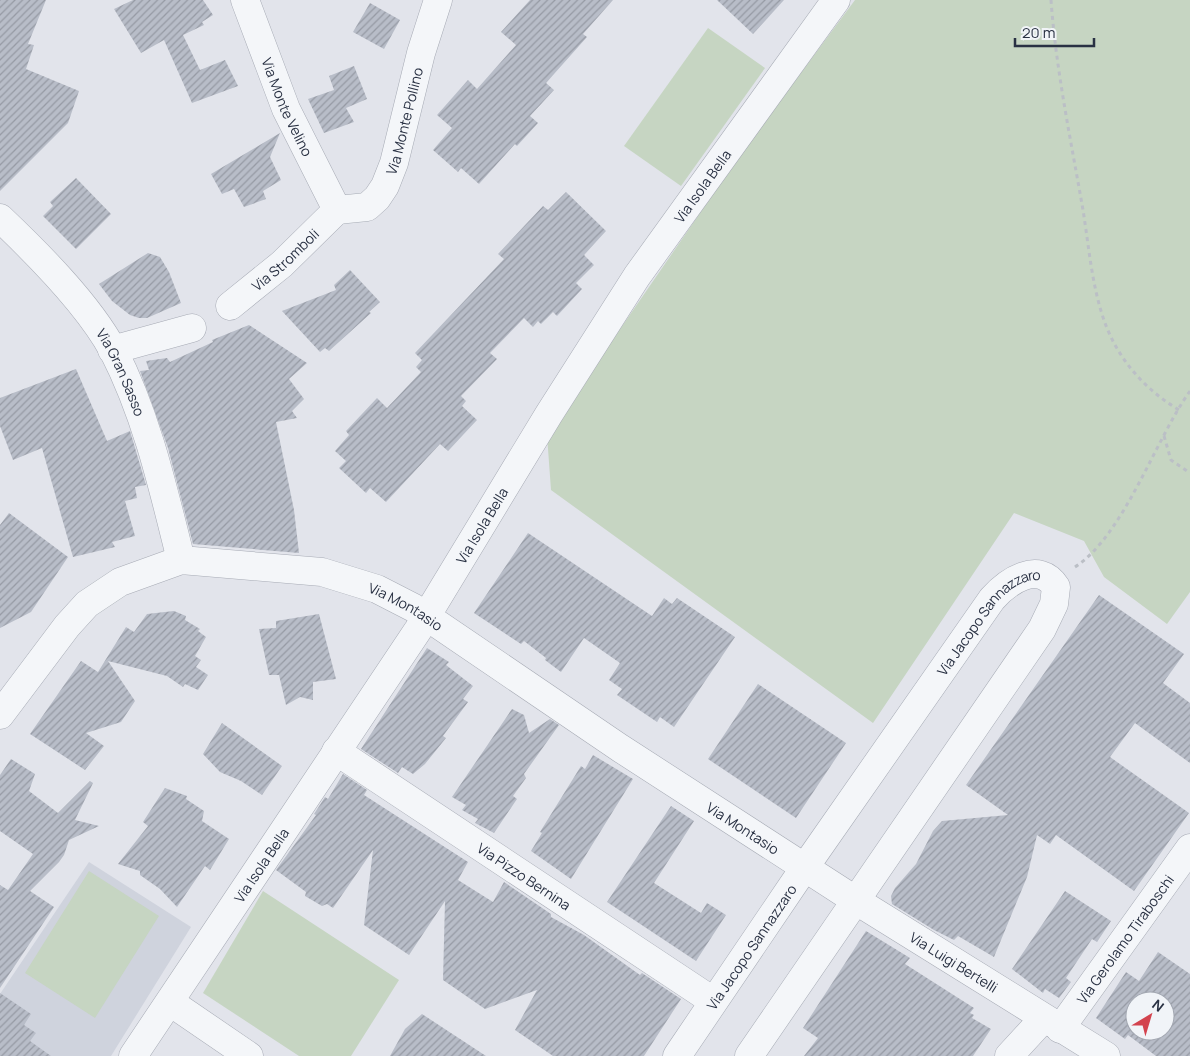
<svg xmlns="http://www.w3.org/2000/svg" width="1190" height="1056" viewBox="0 0 1190 1056" font-family="Manrope,sans-serif">
<defs>
<pattern id="building-hatch" width="6" height="6" patternUnits="userSpaceOnUse" patternTransform="scale(1.25)"><rect width="6" height="6" fill="#b8bdc8"/><path d="M-1 1l2-2M0 6l6-6M5 7l2-2" fill="none" stroke="#969aa4"/></pattern>
</defs>
<rect width="100%" height="100%" fill="#e2e4eb"/>
<path fill="#cfd3dd" d="M89,862L191,927L111,1056H0V994Z"/>
<g fill="#c6d5c2">
<path d="M855,0H1190V592L1167,624L1104,577L1084,541L1014,513L873,723L551,490L547,435L740,155Z"/>
<path d="M708,28L765,68L681,186L624,146Z"/>
<path d="M89,871L159,916L95,1018L25,973Z"/>
<path d="M263,891L399,980L351,1056H299L203,993Z"/>
</g>
<g fill="url(#building-hatch)" fill-rule="evenodd">
<path d="M0,0H46L28,44L34,45L26,69L79,91L68,123L0,191Z"/>
<path d="M133,0H203L213,15L202,22L204,25L183,35L200,70L225,60L238,86L192,103L164,40L141,53L114,9Z"/>
<path d="M530,0H613L583,34L587,37L546,83L554,90L530,116L538,123L517,146L515,144L479,184L461,168L458,172L433,150L452,128L437,115L468,80L477,89L516,45L501,32Z"/>
<path d="M717,0H784L753,34Z"/>
<path d="M370,3L400,20L384,49L353,32Z"/>
<path d="M354,66L367,99L346,108L354,122L324,133L308,99L334,90L329,76Z"/>
<path d="M280,133L270,157L281,180L263,191L266,199L244,207L234,189L222,194L211,174Z"/>
<path d="M76,178L111,214L76,249L43,216L53,206L50,202Z"/>
<path d="M566,192L606,231L584,255L594,265L576,283L582,289L557,316L553,312L541,324L538,321L533,327L524,318L490,353L497,359L461,396L466,401L462,406L477,420L448,451L440,444L386,502L370,488L366,493L339,468L346,461L335,451L349,435L346,431L377,398L387,408L421,372L416,367L422,360L415,353L504,259L498,254L543,206L548,210Z"/>
<path d="M148,253L160,257L169,272L181,303L147,318H139L130,315L112,301L99,284Z"/>
<path d="M350,270L380,302L369,312L371,313L329,351L325,348L320,352L282,311L336,290L334,285Z"/>
<path d="M249,325L307,363L289,379L304,399L292,411L297,418L276,422L294,510L299,553L193,544L168,448L140,371L149,370L146,361L167,358L170,362L213,342L212,340Z"/>
<path d="M76,369L107,441L130,431L146,485L135,487L137,498L125,501L135,536L112,542L115,547L73,557L42,448L13,460L0,426V398Z"/>
<path d="M9,513L68,557L31,612L0,628V525Z"/>
<path d="M528,533L652,616L664,598L672,604L677,598L735,637L674,727L660,717L657,722L617,695L622,689L609,680L620,663L584,638L561,672L545,660L546,658L524,641L521,644L474,613Z"/>
<path d="M1099,595L1184,654L1163,683L1190,703V763L1135,723L1110,757L1189,813L1134,891L1056,835L1050,844L1037,835L1027,877L994,957L958,936L954,940L934,930L892,904L891,896L895,888L916,864L933,831L942,821L1008,815L966,785Z"/>
<path d="M174,611L186,616L185,620L200,629L198,631L206,637L195,656L201,660L196,667L208,675L198,690L185,684L183,687L167,676L108,661L135,701L121,722L86,733L104,746L85,770L30,734L81,661L98,672L126,627L134,632L147,614Z"/>
<path d="M319,614L336,679L313,682V700L300,697L286,705L279,675H269L259,629L276,628V621Z"/>
<path d="M427,648L449,662L446,665L473,686L463,699L468,702L443,736L446,738L425,764L413,774L402,767L398,773L361,749Z"/>
<path d="M758,684L846,743L796,818L708,759Z"/>
<path d="M512,709L524,715L529,733L550,719L559,725L524,774L526,778L513,796L517,799L494,833L475,823L478,819L462,810L466,805L452,797Z"/>
<path d="M222,723L282,766L262,795L241,781L220,772L203,754Z"/>
<path d="M593,755L633,779L571,879L531,851L542,833L540,832L581,766L585,769Z"/>
<path d="M11,759L35,774L29,791L58,813L90,781L93,783L75,820L99,826L69,840L64,855L59,862L30,891L54,907L0,988V885L8,890L33,854L0,831V775Z"/>
<path d="M343,774L367,790L364,795L468,862L458,880L493,902L504,882L551,914V917L584,935L640,975L642,973L681,999L644,1056H553L515,1030L537,990L485,1009L443,980L445,901L409,955L364,925L373,850L333,908L327,904L322,906L305,896L306,892L276,870L316,815L314,814L325,797L328,799Z"/>
<path d="M165,788L187,796L186,799L204,811L202,821L229,839L210,870L205,866L177,907L160,889L140,875V871L118,864L148,826L143,822Z"/>
<path d="M671,806L694,821L654,883L701,913L707,903L726,915L696,961L607,902Z"/>
<path d="M1065,891L1111,921L1097,942L1092,939L1066,978L1071,982L1059,998L1045,989L1043,993L1012,969Z"/>
<path d="M866,931L910,958L905,964L974,1008L970,1013L974,1015L972,1018L991,1029L973,1056H804L818,1038L803,1028Z"/>
<path d="M1158,952L1190,974V1056H1156L1128,1035L1125,1039L1096,1018L1126,972L1139,981ZM1135,1001H1165V1031H1135Z"/>
<path d="M0,993L31,1014L24,1025L36,1033L30,1041L51,1056H0Z"/>
<path d="M422,1014L486,1056H390L405,1029Z"/>
</g>
<g fill="none" stroke-linecap="round" stroke-linejoin="round">
<defs>
<g id="street">
<path id="s1" d="M245,0L286,109L337,210"/>
<path id="s2" d="M337,210L367,207L377,198L385,186L394,163L421,53L438,0"/>
<path id="s3" d="M0,218C38,254 88,304 113,350C147,416 163,488 181,560"/>
<path id="s4" d="M230,306L282,264L337,210"/>
<path d="M112,350L192,328"/>
<path id="s5" d="M0,715L67,626L87,604L120,582L181,560L322,572L377,589L414,608L620,748L855,900L1106,1056"/>
<path id="s6" d="M336,751L713,1001"/>
<path d="M170,1002L249,1056"/>
<path id="s7" d="M1060,1029L1190,848"/>
<path id="s8" d="M133,1056L418,630L549,414L637,276L836,0"/>
<path id="s9" d="M677,1056L805,867L992,599C1008,581 1039,560 1056,587L1054,604L1042,629L749,1056"/>
<path d="M1009,1056L1043,1019"/>
</g>
</defs>
<use href="#street" stroke="#a7abb5" stroke-width="29"/>
<g stroke="#bbbfc6" stroke-width="3" stroke-dasharray="4 4" stroke-linecap="butt">
<path d="M1051,0C1056,70 1071,141 1083,210C1090,253 1093,304 1114,343C1129,371 1151,393 1179,410"/>
<path d="M1164,436L1171,460L1190,473"/>
<path d="M1075,567C1124,535 1155,440 1190,391"/>
</g>
<use href="#street" stroke="#f4f6f9" stroke-width="28"/>
</g>
<g text-anchor="middle" dominant-baseline="central" stroke-width="5" stroke-linejoin="round" paint-order="stroke">
<g font-size="14" fill="#293143" stroke="#f1f4f8">
<text stroke="none"><textPath href="#s1" startOffset="115">Via Monte Velino</textPath></text>
<text stroke="none"><textPath href="#s2" startOffset="126">Via Monte Pollino</textPath></text>
<text stroke="none"><textPath href="#s8" startOffset="1040">Via Isola Bella</textPath></text>
<text stroke="none"><textPath href="#s4" startOffset="72">Via Stromboli</textPath></text>
<text stroke="none"><textPath href="#s3" startOffset="198">Via Gran Sasso</textPath></text>
<text stroke="none"><textPath href="#s8" startOffset="635">Via Isola Bella</textPath></text>
<text stroke="none"><textPath href="#s5" startOffset="478">Via Montasio</textPath></text>
<text stroke="none"><textPath href="#s9" startOffset="538">Via Jacopo Sannazzaro</textPath></text>
<text stroke="none"><textPath href="#s5" startOffset="882">Via Montasio</textPath></text>
<text stroke="none"><textPath href="#s8" startOffset="230">Via Isola Bella</textPath></text>
<text stroke="none"><textPath href="#s6" startOffset="226">Via Pizzo Bernina</textPath></text>
<text stroke="none"><textPath href="#s7" startOffset="111">Via Gerolamo Tiraboschi</textPath></text>
<text stroke="none"><textPath href="#s9" startOffset="132">Via Jacopo Sannazzaro</textPath></text>
<text stroke="none"><textPath href="#s5" startOffset="1132">Via Luigi Bertelli</textPath></text>
</g>
</g>
<g transform="translate(1150 1016) rotate(38)"><circle r="24" fill="#f1f4f8" stroke="#a1a6b0"/>
<path d="M0-4L9 19L0 12L-9 19Z" fill="#d3434e"/>
<text y="-8" font-size="14" font-weight="bold" text-anchor="middle" fill="#293143">N</text>
</g>
<path d="M1015 38v8h79v-8" fill="none" stroke="#293143" stroke-width="2.5"/>
<text x="1022" y="38" font-size="15" fill="#293143" stroke="#f1f4f8" stroke-width="4" paint-order="stroke">20 m</text>
</svg>
